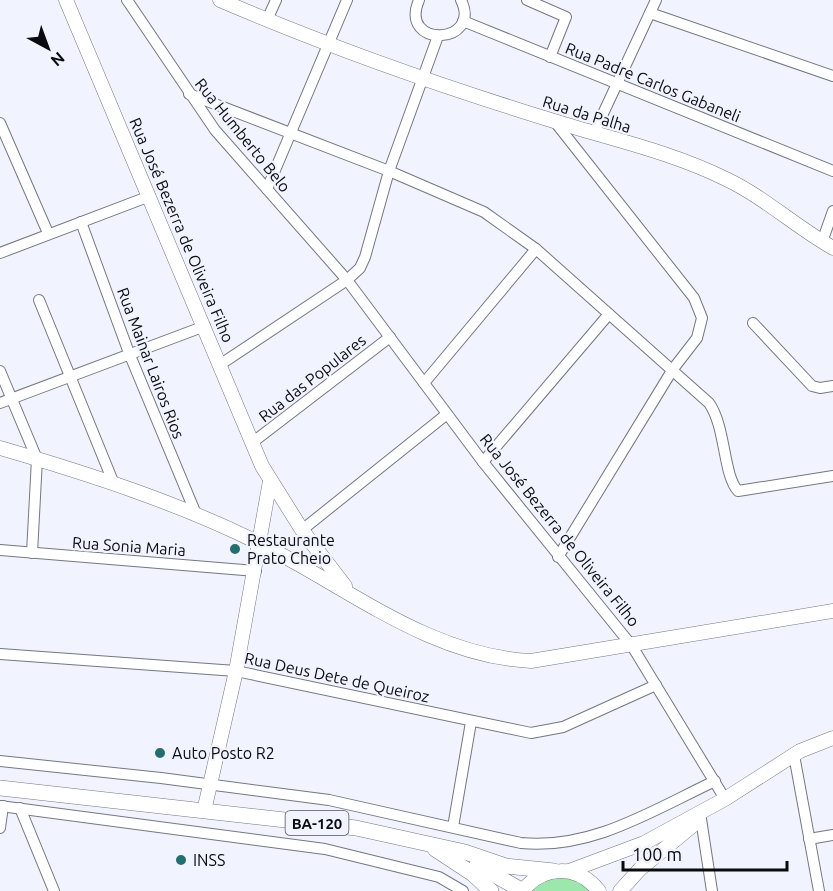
<svg xmlns="http://www.w3.org/2000/svg" width="833" height="891" viewBox="0 0 833 891" font-family="Ubuntu,sans-serif">
<rect width="100%" height="100%" fill="#f1f4ff"/>
<path fill="#9ce8ac" d="M564,874L594,891H530L534,884Z"/>
<g fill="none" stroke-linecap="round" stroke-linejoin="round">
<defs>
<g id="street">
<path d="M127,0L215,130L347,280L483,462L632,646L725,799"/>
<path d="M419,0C398,49 483,45 461,0"/>
<path d="M527,0L566,17L550,57"/>
<path d="M650,13L833,76"/>
<path d="M267,20L276,0"/>
<path d="M463,21L833,171"/>
<path d="M189,94L389,171L484,212L536,249L709,403C726,427 723,475 738,491L833,476"/>
<path d="M555,122L694,298L702,318L697,338L673,369L558,557"/>
<path d="M0,123L48,233"/>
<path d="M594,133L656,0"/>
<path d="M267,189L347,0"/>
<path d="M81,222L129,353L196,514"/>
<path d="M822,242L833,211"/>
<path d="M0,253L150,196"/>
<path d="M39,300L114,484"/>
<path d="M753,323L812,386L820,388L833,386"/>
<path d="M221,364L347,280L360,268L365,257L389,171L438,36"/>
<path d="M0,371L37,459L32,553"/>
<path d="M424,383L536,249"/>
<path d="M0,403L205,326"/>
<path d="M253,442L390,337"/>
<path d="M483,462L609,314"/>
<path d="M302,530L447,414"/>
<path d="M0,550L256,571"/>
<path d="M0,654L236,671L531,733L563,727L656,685"/>
<path d="M794,755L819,891"/>
<path d="M0,761L161,778L329,800L521,843C592,850 653,810 715,781"/>
<path d="M0,806L325,849L439,877L463,891"/>
<path d="M20,808L54,891"/>
<path d="M701,819L712,891"/>
<path d="M453,827L471,722"/>
<path d="M0,828L3,806"/>
<path d="M809,839L833,835"/>
</g>
<g id="secondary">
<path d="M66,0L262,466L302,530L345,586"/>
<path d="M220,0C329,47 440,86 554,121C611,139 672,152 726,179C764,197 796,227 833,248"/>
<path d="M0,448C89,474 179,503 261,544C349,588 430,656 531,661L833,611"/>
<path d="M204,811L236,671L270,481"/>
<path d="M569,871L644,843L725,799L800,751L833,738"/>
<path d="M522,891C544,865 577,864 599,891"/>
<path d="M620,891L640,869L698,821"/>
</g>
<g id="primary">
<path d="M0,788L356,828L465,852L506,866L554,871"/>
<path d="M435,849L473,874L491,891"/>
<path d="M477,865L523,891"/>
</g>
</defs>
<use href="#street" stroke="#747780" stroke-width="12"/>
<use href="#secondary" stroke="#747780" stroke-width="15"/>
<use href="#primary" stroke="#747780" stroke-width="16"/>
<use href="#street" stroke="#fff" stroke-width="10"/>
<use href="#secondary" stroke="#fff" stroke-width="14"/>
<use href="#primary" stroke="#fff" stroke-width="15"/>
</g>
<g fill="#246f6e" stroke="#f1f4ff" stroke-width="2">
<circle cx="235" cy="549" r="6"/>
<circle cx="160" cy="753" r="6"/>
<circle cx="181" cy="860" r="6"/>
</g>
<g text-anchor="middle" dominant-baseline="central" stroke-width="4.5" stroke-linejoin="round" paint-order="stroke">
<rect fill="#f1f4ff" stroke="#4f5157" stroke-width="1.5" x="285.5" y="811" width="63" height="24" rx="4.5"/>
<g font-size="15" font-weight="bold" fill="#0a0b0f">
<text x="317" y="823">BA-120</text>
</g>
<g font-size="16" fill="#0a0b0f" stroke="#f1f4ff">
<text transform="translate(653 82) rotate(22)">Rua Padre Carlos Gabaneli</text>
<text transform="translate(587 114) rotate(17)">Rua da Palha</text>
<text transform="translate(243 135) rotate(51)">Rua Humberto Belo</text>
<text transform="translate(182 230) rotate(67)">Rua José Bezerra de Oliveira Filho</text>
<text transform="translate(151 363) rotate(69)">Rua Mainar Lairos Rios</text>
<text transform="translate(312 378) rotate(-38)">Rua das Populares</text>
<text transform="translate(560 530) rotate(51)">Rua José Bezerra de Oliveira Filho</text>
<text transform="translate(129 546) rotate(4)">Rua Sonia Maria</text>
<text transform="translate(337 677) rotate(12)">Rua Deus Dete de Queiroz</text>
</g>
<g font-size="16" fill="#0a0b0f" stroke="#f1f4ff" text-anchor="start">
<text x="247" y="540">Restaurante<tspan x="247" dy="18">Prato Cheio</tspan></text>
<text x="172" y="753">Auto Posto R2</text>
<text x="193" y="860">INSS</text>
</g>
</g>
<g transform="translate(48 48) rotate(139)" stroke="#f1f4ff" stroke-width="4.5" paint-order="stroke">
<path d="M0-4.5L10 22L0 15L-10 22Z" fill="#0a0b0f"/>
<text y="-9" font-size="16" font-weight="bold" text-anchor="middle" fill="#0a0b0f">N</text>
</g>
<path d="M623 861v9h164v-9" fill="none" stroke="#0a0b0f" stroke-width="3"/>
<text x="632" y="861" font-size="18" fill="#0a0b0f" stroke="#f1f4ff" stroke-width="4.5" paint-order="stroke">100 m</text>
</svg>
